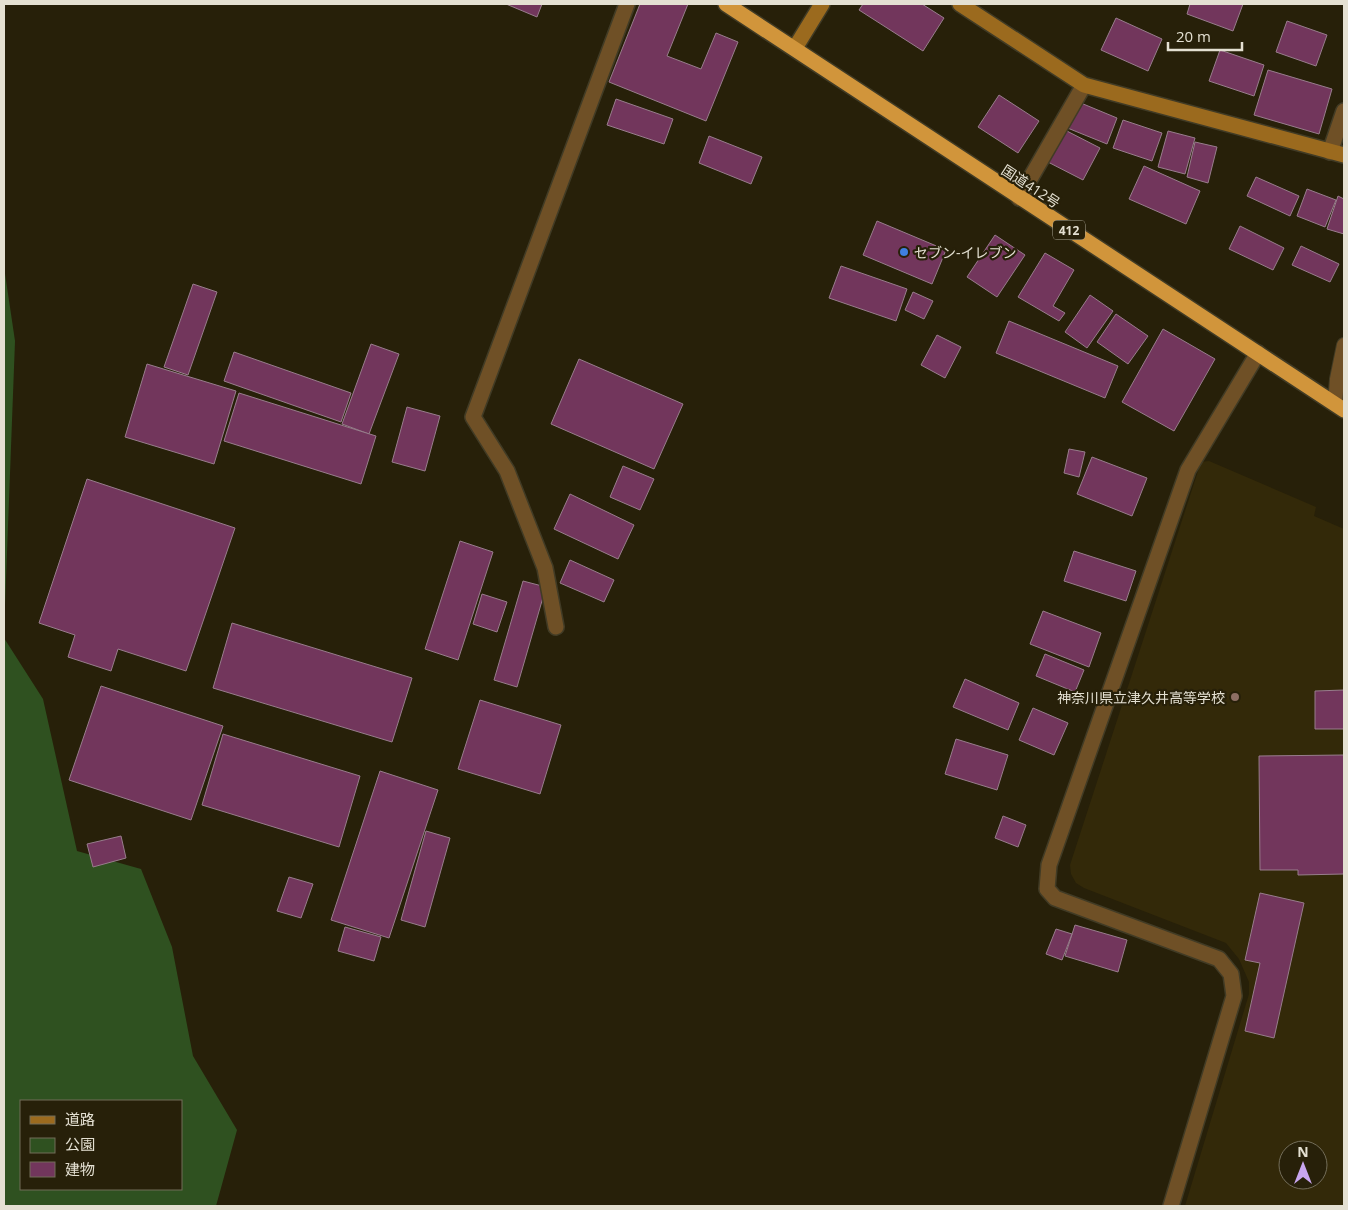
<svg xmlns="http://www.w3.org/2000/svg" width="1348" height="1210" viewBox="0 0 1348 1210" font-family="'Open Sans','Noto Sans JP',sans-serif">
<rect width="100%" height="100%" fill="#272009"/>
<path fill="#332909" fill-rule="evenodd" d="M1209,461L1316,507L1314,516L1344,529V1206H1185L1249,994V982L1239,959L1226,943L1084,888L1076,883L1071,874L1070,865L1201,462ZM1288,1150H1318V1180H1288Z"/>
<g fill="#2f5120" fill-rule="evenodd">
<path d="M4,267L15,341L4,632Z"/>
<path d="M4,638L43,699L77,851L141,869L172,947L193,1056L237,1130L216,1206H4ZM21,1101H181V1189H21Z"/>
</g>
<g fill="#72365c" stroke="#987d8c">
<path d="M506,4H542L537,17Z"/>
<path d="M640,4H688L667,56L701,69L716,33L738,42L706,121L609,82Z"/>
<path d="M863,4H922L944,18L923,51L859,10Z"/>
<path d="M1190,4H1243L1233,31L1187,14Z"/>
<path d="M1116,18L1162,39L1148,71L1101,50Z"/>
<path d="M1287,21L1327,35L1316,66L1276,52Z"/>
<path d="M1220,50L1264,65L1254,96L1209,81Z"/>
<path d="M1268,70L1332,89L1319,134L1254,115Z"/>
<path d="M999,95L1039,121L1018,153L978,127Z"/>
<path d="M616,99L673,119L664,144L607,125Z"/>
<path d="M1076,101L1117,118L1107,144L1065,127Z"/>
<path d="M1123,120L1162,133L1152,161L1113,148Z"/>
<path d="M1061,128L1100,148L1083,180L1044,160Z"/>
<path d="M1168,131L1195,138L1185,174L1158,167Z"/>
<path d="M709,136L762,157L751,184L699,163Z"/>
<path d="M1195,142L1217,147L1208,183L1187,177Z"/>
<path d="M1144,166L1200,191L1186,224L1129,199Z"/>
<path d="M1256,177L1299,196L1290,216L1247,196Z"/>
<path d="M1307,189L1336,200L1325,227L1297,216Z"/>
<path d="M1338,196L1344,199V234L1327,229Z"/>
<path d="M877,221L946,250L932,284L863,255Z"/>
<path d="M1240,226L1284,248L1273,270L1229,249Z"/>
<path d="M995,235L1025,255L997,297L967,277Z"/>
<path d="M1301,246L1339,264L1330,282L1292,265Z"/>
<path d="M1045,253L1074,270L1053,306L1065,313L1059,321L1018,297Z"/>
<path d="M841,266L907,289L896,321L829,298Z"/>
<path d="M193,284L217,292L188,375L164,367Z"/>
<path d="M913,292L933,301L924,319L905,310Z"/>
<path d="M1090,295L1113,311L1087,348L1065,332Z"/>
<path d="M1116,314L1148,336L1128,364L1097,342Z"/>
<path d="M1009,321L1118,366L1105,398L996,353Z"/>
<path d="M1163,329L1215,359L1174,431L1122,402Z"/>
<path d="M937,335L961,347L945,378L921,365Z"/>
<path d="M371,344L399,354L369,434L342,424Z"/>
<path d="M234,352L351,393L341,422L224,381Z"/>
<path d="M579,359L683,404L654,469L551,424Z"/>
<path d="M147,364L236,391L214,464L125,437Z"/>
<path d="M239,393L376,436L361,484L224,441Z"/>
<path d="M407,407L440,416L425,471L392,462Z"/>
<path d="M1069,449L1085,452L1079,477L1064,473Z"/>
<path d="M1092,457L1147,478L1132,516L1077,494Z"/>
<path d="M623,466L654,479L640,510L610,497Z"/>
<path d="M87,479L235,528L186,671L118,649L111,671L68,657L75,635L39,623Z"/>
<path d="M570,494L634,525L618,559L554,529Z"/>
<path d="M460,541L493,552L458,660L425,649Z"/>
<path d="M1074,551L1136,571L1126,601L1064,581Z"/>
<path d="M570,560L614,580L604,602L560,583Z"/>
<path d="M523,581L546,587L517,687L494,680Z"/>
<path d="M482,594L507,602L497,632L473,624Z"/>
<path d="M1043,611L1101,633L1089,667L1030,644Z"/>
<path d="M232,623L412,678L392,742L213,688Z"/>
<path d="M1045,654L1084,670L1075,692L1036,676Z"/>
<path d="M965,679L1019,703L1008,730L953,707Z"/>
<path d="M101,686L223,726L191,820L69,780Z"/>
<path d="M1344,690V729H1315V691Z"/>
<path d="M480,700L561,725L540,794L458,769Z"/>
<path d="M1033,708L1068,723L1054,755L1019,740Z"/>
<path d="M223,734L360,776L339,847L202,805Z"/>
<path d="M956,739L1008,755L997,790L945,774Z"/>
<path d="M1344,755V874L1298,875V870H1260L1259,756Z"/>
<path d="M380,771L438,790L389,938L331,920Z"/>
<path d="M1003,816L1026,825L1018,847L995,838Z"/>
<path d="M426,831L450,838L425,927L401,920Z"/>
<path d="M121,836L126,858L93,867L87,844Z"/>
<path d="M289,877L313,884L301,918L277,911Z"/>
<path d="M1260,893L1304,903L1274,1038L1245,1031L1260,963L1245,960Z"/>
<path d="M1075,925L1127,940L1118,972L1065,956Z"/>
<path d="M345,927L381,937L374,961L338,951Z"/>
<path d="M1056,929L1072,934L1062,960L1046,954Z"/>
</g>
<g fill="none" stroke-linecap="round" stroke-linejoin="round">
<defs>
<path id="lane" d="M1335,404L1337,379L1344,345"/>
<g id="street">
<path d="M1330,152L1344,111"/>
<path d="M1019,198L1084,85"/>
<path d="M556,627L545,568L507,471L473,417L627,4"/>
<path d="M1171,1206L1234,996L1231,974L1219,959L1055,898L1047,889L1049,865L1188,470L1258,353"/>
</g>
<g id="secondary">
<path d="M960,4L1084,85L1344,155"/>
<path d="M795,48L822,4"/>
</g>
<path id="highway" d="M726,4L1344,410"/>
</defs>
<use href="#lane" stroke="#413b25" stroke-width="16"/>
<use href="#street" stroke="#413b25" stroke-width="18"/>
<use href="#secondary" stroke="#413b25" stroke-width="18"/>
<use href="#highway" stroke="#413b25" stroke-width="18"/>
<use href="#lane" stroke="#6f5026" stroke-width="14"/>
<use href="#street" stroke="#6f5026" stroke-width="15"/>
<use href="#secondary" stroke="#9b6a1e" stroke-width="15"/>
<use href="#highway" stroke="#d1953b" stroke-width="15"/>
</g>
<circle fill="#3f7fe0" stroke="#272009" stroke-width="2" cx="904" cy="252" r="5"/>
<circle fill="#8d6e63" stroke="#272009" stroke-width="2" cx="1235" cy="697" r="5"/>
<g text-anchor="middle" dominant-baseline="central" stroke-width="4.5" stroke-linejoin="round" paint-order="stroke">
<rect fill="#272009" stroke="#aba696" stroke-width="1" x="1053" y="220.5" width="32" height="19" rx="4"/>
<g font-size="12" font-weight="bold" fill="#e4e0d2">
<text x="1069" y="230">412</text>
</g>
<g font-size="14" fill="#e4e0d2" stroke="#272009">
<text transform="translate(1031 186) rotate(33)">国道412号</text>
</g>
<g font-size="14" fill="#e4e0d2" stroke="#272009" text-anchor="start">
<text x="914" y="252">セブン-イレブン</text>
<text x="1225" y="697" text-anchor="end">神奈川県立津久井高等学校</text>
</g>
</g>
<rect width="1348" height="1210" fill="none" stroke="#e4e0d2" stroke-width="10"/>
<rect x="20" y="1100" width="162" height="90" fill="#272009" stroke="#736d59"/>
<rect x="30" y="1116" width="25" height="8" fill="#9b6a1e" stroke="#736d59"/>
<text x="65" y="1125" font-size="15" fill="#e4e0d2">道路</text>
<rect x="30" y="1138" width="25" height="15" fill="#2f5120" stroke="#736d59"/>
<text x="65" y="1150" font-size="15" fill="#e4e0d2">公園</text>
<rect x="30" y="1162" width="25" height="15" fill="#72365c" stroke="#736d59"/>
<text x="65" y="1175" font-size="15" fill="#e4e0d2">建物</text>
<g transform="translate(1303 1165)"><circle r="24" fill="#272009" stroke="#736d59"/>
<path d="M0-4L9 19L0 12L-9 19Z" fill="#c8a6ef"/>
<text y="-8" font-size="14" font-weight="bold" text-anchor="middle" fill="#e4e0d2">N</text>
</g>
<path d="M1168 42v8h74v-8" fill="none" stroke="#e4e0d2" stroke-width="2.5"/>
<text x="1176" y="42" font-size="15" fill="#e4e0d2" stroke="#272009" stroke-width="4" paint-order="stroke">20 m</text>
</svg>
